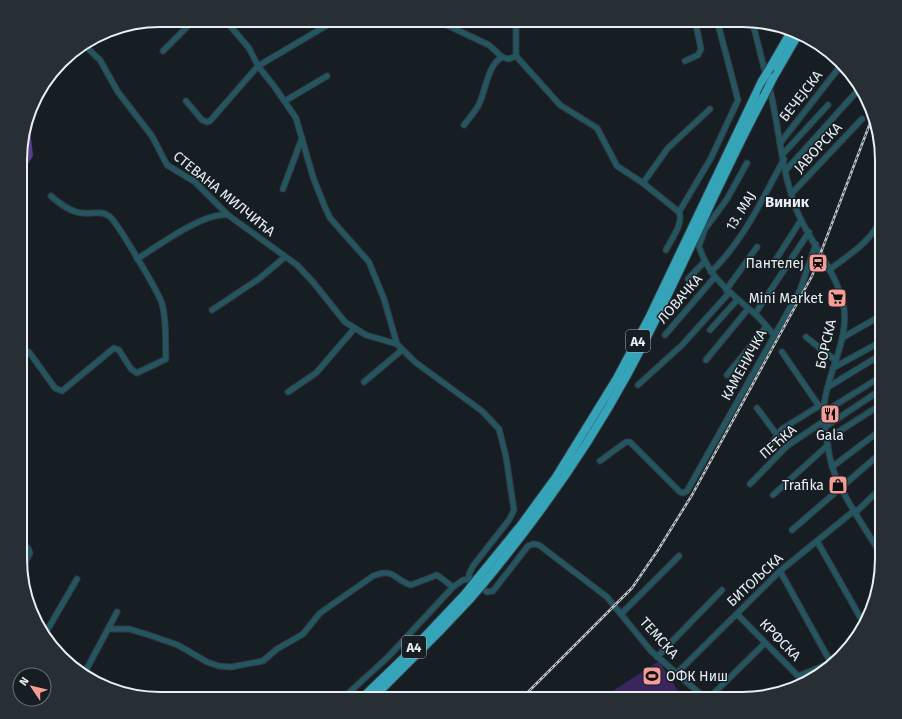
<svg xmlns="http://www.w3.org/2000/svg" width="902" height="719" viewBox="0 0 902 719" font-family="'Fira Sans',sans-serif">
<rect width="100%" height="100%" fill="#161d23"/>
<path fill="#3a255c" d="M659,661L678,691L666,699H611L608,694Z"/>
<path fill="#5a3c8a" d="M29,118L33,156L21,175V141Z"/>
<g fill="none" stroke-linecap="round" stroke-linejoin="round">
<defs>
<g id="minor">
<path d="M225,20L249,48L258,66L274,86L296,118L313,177L324,205L330,218L369,262L384,299L397,344L415,362L482,411L499,429L506,457L514,510L509,520L473,566L469,574L470,580L487,592L493,591L528,546L533,544L539,545L607,597L651,651L706,699"/>
<path d="M436,20L489,45L502,57L509,59L516,56"/>
<path d="M516,20V56L560,105L597,128L617,166L643,183L679,212"/>
<path d="M696,20H706"/>
<path d="M752,20L766,76"/>
<path d="M84,45L100,60L118,92L152,136L167,165L195,182L228,215L297,265L313,282L345,322L366,335L397,344"/>
<path d="M163,51L194,20"/>
<path d="M685,61L698,55L701,49L695,20"/>
<path d="M769,85C780,129 781,178 801,220C815,248 836,273 843,303C851,338 827,372 824,406C823,417 825,427 826,436C828,446 829,456 832,466C840,493 867,531 882,556"/>
<path d="M186,101L202,120L207,122L210,121L258,66L336,20"/>
<path d="M285,101L327,76"/>
<path d="M464,125C469,118 477,110 480,102C486,88 488,65 502,57"/>
<path d="M780,143L842,64"/>
<path d="M782,155L828,105"/>
<path d="M747,163L727,199L705,229L699,246C708,277 732,294 755,314C762,320 768,328 774,335"/>
<path d="M786,170L860,88"/>
<path d="M643,183L668,148L710,109"/>
<path d="M283,189L302,138"/>
<path d="M792,193L862,119"/>
<path d="M679,212L711,158L738,100L717,20"/>
<path d="M666,250C671,240 684,223 679,212"/>
<path d="M137,259C158,246 203,212 228,215"/>
<path d="M775,261L801,220"/>
<path d="M829,270C850,254 873,241 882,216"/>
<path d="M711,272C744,240 763,198 784,159"/>
<path d="M688,279L705,261"/>
<path d="M726,290L757,247"/>
<path d="M212,310L260,278L285,257"/>
<path d="M755,314L809,232"/>
<path d="M710,330L737,300"/>
<path d="M665,335L714,278"/>
<path d="M806,337L835,360"/>
<path d="M842,338L882,315"/>
<path d="M29,352L55,388L62,391L114,348L119,350L131,369L137,373L166,359C165,341 167,321 162,304C160,295 116,220 109,216C101,210 92,214 83,213C71,213 59,203 51,196"/>
<path d="M782,352L819,406H824"/>
<path d="M706,360L748,309"/>
<path d="M833,368L882,341"/>
<path d="M727,375L766,327"/>
<path d="M364,382L402,350"/>
<path d="M638,385L682,345L729,293"/>
<path d="M828,387L882,354"/>
<path d="M288,392L316,373L354,329"/>
<path d="M757,408L777,435"/>
<path d="M824,412L882,376"/>
<path d="M825,427L882,389"/>
<path d="M827,439L882,404"/>
<path d="M769,447L782,429L819,406"/>
<path d="M600,461L626,442H630L680,492L683,493L687,491L800,290L816,244"/>
<path d="M832,467L882,429"/>
<path d="M750,484L787,446L824,421"/>
<path d="M773,495L828,445"/>
<path d="M856,512L882,487"/>
<path d="M792,530L882,452"/>
<path d="M817,541L864,624"/>
<path d="M20,543L28,548L30,553L21,570"/>
<path d="M875,544L882,535"/>
<path d="M780,571L831,663"/>
<path d="M622,613L679,556"/>
<path d="M737,614L798,676L831,663"/>
<path d="M108,629H129L146,634L178,645L207,662L219,666L231,667L263,661L277,649L303,634L320,613L373,576C394,567 394,580 411,585L437,575L453,587"/>
<path d="M45,634L77,579"/>
<path d="M657,657L722,590"/>
<path d="M84,674L117,612"/>
<path d="M676,674L780,571L855,510"/>
<path d="M342,699L388,657L453,587L463,580L469,579"/>
<path d="M708,699L765,643"/>
</g>
<g id="highway">
<path d="M770,68L792,30"/>
<path d="M773,78L799,33"/>
<path d="M477,579L521,525L556,477L617,378L649,318L762,81"/>
<path d="M483,584C537,519 586,450 627,375C677,284 715,187 764,96"/>
<path d="M361,699L414,648L465,594"/>
<path d="M372,699L438,633L471,598"/>
</g>
</defs>
<use href="#minor" stroke="#343a40" stroke-width="7"/>
<use href="#highway" stroke="#343a40" stroke-width="10"/>
<use href="#minor" stroke="#235660" stroke-width="5"/>
<use href="#highway" stroke="#35a3b8" stroke-width="8"/>
<defs>
<path id="rail" d="M521,699L632,588L658,550L692,495L812,276L872,118"/>
</defs>
<use href="#rail" stroke="#bdc3c7" stroke-width="2.5"/>
<use href="#rail" stroke="#161d23" stroke-width="1" stroke-dasharray="3" stroke-linecap="butt"/>
<defs>
<g id="highway-bridge">
<path d="M762,81L770,68"/>
<path d="M764,96L773,78"/>
<path d="M465,594L477,579"/>
<path d="M471,598L483,584"/>
</g>
</defs>
<use href="#highway-bridge" stroke="#343a40" stroke-width="10" stroke-linecap="butt"/>
<use href="#highway-bridge" stroke="#35a3b8" stroke-width="8"/>
</g>
<defs>
<symbol id="station-square" viewBox="-11 -11 22 22"><rect x="-9" y="-9" width="18" height="18" rx="4" fill="#f59c96" stroke="#161d23"/><path d="M-3-6H3Q5-6 5-4V2Q5 4 3 4L4.5 6H3L1.5 4h-3L-3 6H-4.5L-3 4Q-5 4-5 2V-4Q-5-6-3-6ZM-3.5-4v3h7v-3ZM-3.5 1v1.5H-2V1ZM2 1v1.5H3.5V1Z" fill="#111"/></symbol>
<symbol id="supermarket-square" viewBox="-11 -11 22 22"><rect x="-9" y="-9" width="18" height="18" rx="4" fill="#f59c96" stroke="#161d23"/><path d="M-6-5.5h2.5l.6 2H6L4.5 2H-2.5L-4.4-4H-6ZM-1.5 3.2a1.3 1.3 0 1 0 .1 0ZM3 3.2a1.3 1.3 0 1 0 .1 0Z" fill="#111"/></symbol>
<symbol id="restaurant-square" viewBox="-11 -11 22 22"><rect x="-9" y="-9" width="18" height="18" rx="4" fill="#f59c96" stroke="#161d23"/><path d="M-5-6h1v4h1v-4h1v4h1v-4h1v5L-1.5 .5V6h-2V.5L-5-1ZM5-6V6H3V1.5H1.5Q1.5-4 5-6Z" fill="#111"/></symbol>
<symbol id="shop-square" viewBox="-11 -11 22 22"><rect x="-9" y="-9" width="18" height="18" rx="4" fill="#f59c96" stroke="#161d23"/><path d="M-5-2.5h2.3a2.7 3.5 0 0 1 5.4 0H5L5.5 6h-11ZM-1.5-2.5h3a1.5 2.3 0 0 0-3 0Z" fill="#111"/></symbol>
<symbol id="stadium-square" viewBox="-11 -11 22 22"><rect x="-9" y="-9" width="18" height="18" rx="4" fill="#f59c96" stroke="#161d23"/><path d="M0-5a6.5 5 0 1 0 0 10a6.5 5 0 1 0 0-10ZM-3.5-1.8h7v3.6h-7Z" fill="#111"/></symbol>
</defs>
<g fill-rule="evenodd">
<use href="#station-square" x="807" y="252" width="22" height="22"/>
<use href="#supermarket-square" x="826" y="287" width="22" height="22"/>
<use href="#restaurant-square" x="819" y="403" width="22" height="22"/>
<use href="#shop-square" x="827" y="474" width="22" height="22"/>
<use href="#stadium-square" x="641" y="665" width="22" height="22"/>
</g>
<g text-anchor="middle" dominant-baseline="central" stroke-width="3" stroke-linejoin="round" paint-order="stroke">
<g fill="#161d23" stroke="#aab0b5" stroke-width="1">
<rect x="626" y="330" width="24" height="22" rx="3"/>
<rect x="402" y="636" width="24" height="22" rx="3"/>
</g>
<g font-size="13" font-weight="bold" fill="#e9eff3">
<text x="638" y="341">A4</text>
<text x="414" y="647">A4</text>
</g>
<g font-size="14" fill="#e9eff3" stroke="#161d23">
<text transform="translate(801 96) rotate(-52)">БЕЧЕЈСКА</text>
<text transform="translate(818 148) rotate(-47)">ЈАВОРСКА</text>
<text transform="translate(224 194) rotate(39)">СТЕВАНА МИЛЧИЋА</text>
<text transform="translate(741 211) rotate(-58)">13. МАЈ</text>
<text transform="translate(680 299) rotate(-49)">ЛОВАЧКА</text>
<text transform="translate(826 344) rotate(-77)">БОРСКА</text>
<text transform="translate(744 365) rotate(-61)">КАМЕНИЧКА</text>
<text transform="translate(778 442) rotate(-41)">ПЕЋКА</text>
<text transform="translate(755 580) rotate(-43)">БИТОЉСКА</text>
<text transform="translate(659 638) rotate(48)">ТЕМСКА</text>
<text transform="translate(780 640) rotate(46)">КРФСКА</text>
</g>
<g font-size="14" fill="#e9eff3" stroke="#161d23" text-anchor="end">
<text x="804" y="263">Пантелеј</text>
<text x="823" y="298">Mini Market</text>
<text x="830" y="435" text-anchor="middle">Gala</text>
<text x="824" y="485">Trafika</text>
<text x="666" y="676" text-anchor="start">ОФК Ниш</text>
</g>
<g font-size="15" font-weight="bold" fill="#e9eff3" stroke="#161d23">
<text x="787" y="202">Виник</text>
</g>
</g>
<path d="M0 0H902V719H0ZM160 27H742A133 133 0 0 1 875 160V559A133 133 0 0 1 742 692H160A133 133 0 0 1 27 559V160A133 133 0 0 1 160 27Z" fill="#272e34" fill-rule="evenodd"/>
<path fill="none" stroke="#e9eff3" stroke-width="2" d="M160 27H742A133 133 0 0 1 875 160V559A133 133 0 0 1 742 692H160A133 133 0 0 1 27 559V160A133 133 0 0 1 160 27Z"/>
<g transform="translate(32 687) rotate(305)"><circle r="19" fill="#161d23" stroke="#6a7176"/>
<path d="M0-3L7 15L0 10L-7 15Z" fill="#f59c96"/>
<text y="-6" font-size="11" font-weight="bold" text-anchor="middle" fill="#e9eff3">N</text>
</g>
</svg>
